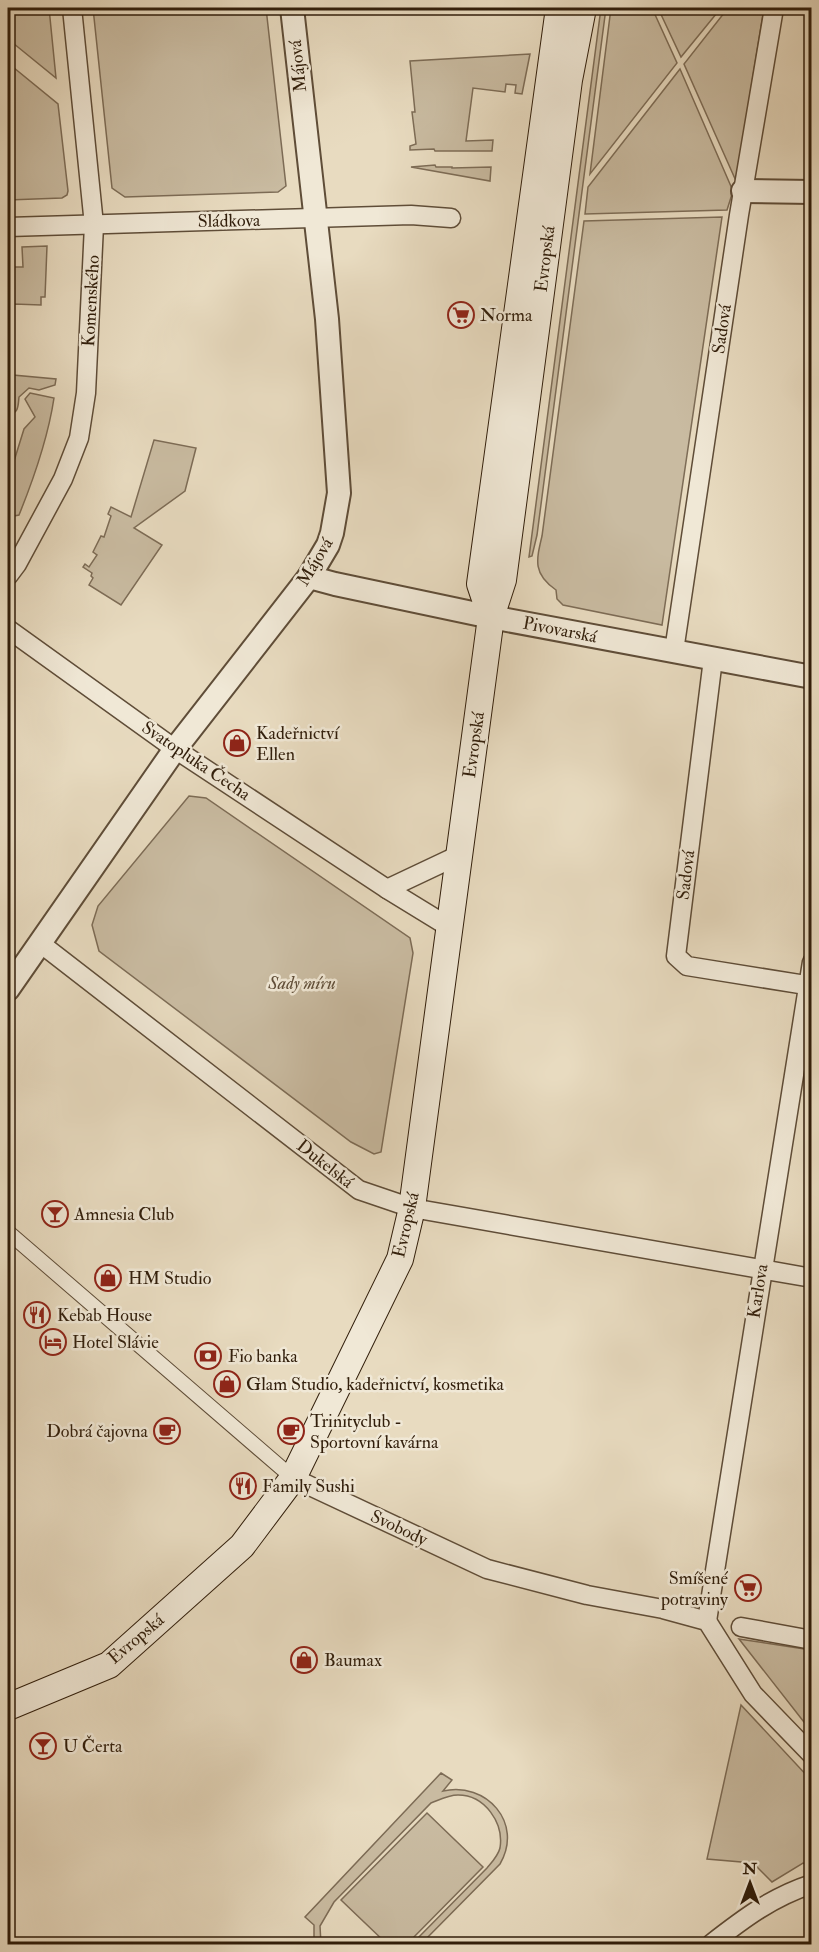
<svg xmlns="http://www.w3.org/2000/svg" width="819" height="1952" viewBox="0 0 819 1952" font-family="'IM FELL Double Pica',serif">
<rect width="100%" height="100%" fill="#e8dbc0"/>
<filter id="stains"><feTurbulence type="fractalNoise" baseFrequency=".00333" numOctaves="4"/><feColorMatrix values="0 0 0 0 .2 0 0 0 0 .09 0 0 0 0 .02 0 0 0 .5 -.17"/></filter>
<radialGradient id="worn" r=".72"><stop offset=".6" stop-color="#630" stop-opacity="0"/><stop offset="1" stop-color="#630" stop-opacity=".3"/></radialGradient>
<g fill="#c9bba1" stroke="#7d6c56" stroke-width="1.5">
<path d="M8,8H49L56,78L8,39Z"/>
<path d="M93,8H266L286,186L278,192L125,197L112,188Z"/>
<path d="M601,8H606L537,535L532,556L529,557Z"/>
<path d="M611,8H652L677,63L590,174Z"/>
<path d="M658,8H721L681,57Z"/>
<path d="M728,8H764L736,181L684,64Z"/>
<path d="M530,54L522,94L515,93L516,85L506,84L505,92L473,88L466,141L493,140L492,151H435L434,149L410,150V146L416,144L412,112H415L410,61Z"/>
<path d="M8,63L58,104L68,191L67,195L62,198L8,200Z"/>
<path d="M680,69L733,191L727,210L585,214L588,187Z"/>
<path d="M435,165L436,167H452V168L491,167L490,181L411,167Z"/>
<path d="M722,217L662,625L563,605L557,599L556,590C533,574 536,561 542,536L584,221Z"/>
<path d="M47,246L45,297H41V305L14,304L13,375L56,379L55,385L39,390L29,388L19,397C18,406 19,413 8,415V286L14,285V267H23L22,247Z"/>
<path d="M30,393L54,398C48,438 34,478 19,515L8,517V474H10L24,429L35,417L25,399Z"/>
<path d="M154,440L196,448L185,491L134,528L162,545L121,605L89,585L93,578L91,576L92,573L83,567L85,564L89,567L97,555L93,552L101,536L104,537L111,516L108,514L111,507L131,517Z"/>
<path d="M189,796L206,798L410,938L413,953L381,1152L374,1154L351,1142L99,951L92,925L98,906Z"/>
<path d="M739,1639L811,1650V1731Z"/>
<path d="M741,1705L811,1780V1867L803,1863L772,1882L753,1863L707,1859Z"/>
<path d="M441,1773L452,1780L443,1791C486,1781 524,1823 500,1864L421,1944H412L487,1868C492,1862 498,1856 500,1848C504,1823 485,1795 458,1795C448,1795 439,1800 431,1803L334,1902L320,1926L321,1944H314V1925L305,1917Z"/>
<path d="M427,1813L483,1867L407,1944H387L341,1900Z"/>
</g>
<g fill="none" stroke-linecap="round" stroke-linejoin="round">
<defs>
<path id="pedestrian" d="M8,1232L293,1478"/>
<g id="minor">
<path d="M8,227L411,215L451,218"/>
<path d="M8,576L17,564L63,479L79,438L86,393L94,225L72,8"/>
<path d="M8,629L175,749L387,889L449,927"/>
<path d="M674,651L739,215L774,8"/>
<path d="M713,659L676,956L687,966L812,986"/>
<path d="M387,889L459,855"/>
<path d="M40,943L359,1190L412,1208L812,1278"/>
<path d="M293,1478L487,1569L587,1595L663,1609L707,1621L753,1694L812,1755"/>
<path d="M707,1621L812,962"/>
<path d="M741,1627L812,1640"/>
<path d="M711,1944C743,1919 772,1897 812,1884"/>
</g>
<g id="tertiary">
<path d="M743,191L812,192"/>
<path d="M309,577L335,584L491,617L812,677"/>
<path d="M8,989L175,749L309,577L328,545L332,533L339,493L327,319L292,8"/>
</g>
<g id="secondary">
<path d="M491,617L480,584L559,8"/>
<path d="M8,1707L109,1665L242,1546L293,1478L400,1259L412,1208L491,617L503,580L569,80L583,8"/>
</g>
</defs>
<use href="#pedestrian" stroke="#5f4d38" stroke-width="16"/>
<use href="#minor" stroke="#5f4d38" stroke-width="21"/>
<use href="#tertiary" stroke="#5f4d38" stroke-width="26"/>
<use href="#secondary" stroke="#311e0b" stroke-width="28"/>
<use href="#pedestrian" stroke="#f0e8d6" stroke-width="14"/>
<use href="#minor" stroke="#f0e8d6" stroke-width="18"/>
<use href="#tertiary" stroke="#f0e8d6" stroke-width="22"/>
<use href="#secondary" stroke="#f0e8d6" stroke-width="26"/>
</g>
<defs>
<symbol id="supermarket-ring" viewBox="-11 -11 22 22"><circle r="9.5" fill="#f0e8d6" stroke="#8f2418" stroke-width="1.5"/><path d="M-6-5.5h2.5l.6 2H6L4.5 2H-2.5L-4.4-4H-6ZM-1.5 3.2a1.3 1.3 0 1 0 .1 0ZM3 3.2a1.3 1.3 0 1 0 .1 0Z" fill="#8f2418"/></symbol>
<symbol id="shop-ring" viewBox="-11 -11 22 22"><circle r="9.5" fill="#f0e8d6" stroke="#8f2418" stroke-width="1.5"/><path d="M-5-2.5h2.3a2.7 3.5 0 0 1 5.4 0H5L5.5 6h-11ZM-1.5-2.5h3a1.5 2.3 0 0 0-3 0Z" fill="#8f2418"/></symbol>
<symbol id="bar-ring" viewBox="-11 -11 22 22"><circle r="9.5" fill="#f0e8d6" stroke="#8f2418" stroke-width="1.5"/><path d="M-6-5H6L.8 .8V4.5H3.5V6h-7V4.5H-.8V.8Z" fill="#8f2418"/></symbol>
<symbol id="restaurant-ring" viewBox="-11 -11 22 22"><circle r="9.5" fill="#f0e8d6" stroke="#8f2418" stroke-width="1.5"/><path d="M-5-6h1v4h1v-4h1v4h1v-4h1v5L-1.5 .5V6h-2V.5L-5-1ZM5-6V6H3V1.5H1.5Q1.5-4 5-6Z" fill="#8f2418"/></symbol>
<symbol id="hotel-ring" viewBox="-11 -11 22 22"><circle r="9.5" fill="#f0e8d6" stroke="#8f2418" stroke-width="1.5"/><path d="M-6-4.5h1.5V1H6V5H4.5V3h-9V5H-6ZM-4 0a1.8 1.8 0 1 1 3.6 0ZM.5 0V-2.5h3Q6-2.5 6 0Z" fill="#8f2418"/></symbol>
<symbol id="bank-ring" viewBox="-11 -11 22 22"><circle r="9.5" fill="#f0e8d6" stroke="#8f2418" stroke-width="1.5"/><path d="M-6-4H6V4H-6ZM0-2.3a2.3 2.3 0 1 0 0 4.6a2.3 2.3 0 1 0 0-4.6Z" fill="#8f2418"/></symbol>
<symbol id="cafe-ring" viewBox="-11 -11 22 22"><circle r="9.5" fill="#f0e8d6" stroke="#8f2418" stroke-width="1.5"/><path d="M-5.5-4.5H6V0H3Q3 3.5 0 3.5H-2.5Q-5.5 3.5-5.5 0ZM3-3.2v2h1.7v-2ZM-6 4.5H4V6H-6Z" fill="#8f2418"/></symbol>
</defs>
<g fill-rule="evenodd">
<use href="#supermarket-ring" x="446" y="300" width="30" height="30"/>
<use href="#shop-ring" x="222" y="728" width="30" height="30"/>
<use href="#bar-ring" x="40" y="1199" width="30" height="30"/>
<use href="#shop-ring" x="93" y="1263" width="30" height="30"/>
<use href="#restaurant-ring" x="22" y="1300" width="30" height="30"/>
<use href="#hotel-ring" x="38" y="1327" width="30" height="30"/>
<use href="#bank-ring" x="193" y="1341" width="30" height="30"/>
<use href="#shop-ring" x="212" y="1369" width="30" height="30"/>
<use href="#cafe-ring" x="152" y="1416" width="30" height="30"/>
<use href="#cafe-ring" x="276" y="1416" width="30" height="30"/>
<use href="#restaurant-ring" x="228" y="1471" width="30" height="30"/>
<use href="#supermarket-ring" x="733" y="1573" width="30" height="30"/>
<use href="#shop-ring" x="289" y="1645" width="30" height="30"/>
<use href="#bar-ring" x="28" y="1731" width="30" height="30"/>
</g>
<g text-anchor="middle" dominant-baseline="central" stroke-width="5" stroke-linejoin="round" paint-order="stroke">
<g font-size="18" fill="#311e0b" stroke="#f0e8d6">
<text transform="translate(298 66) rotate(-96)">Májová</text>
<text transform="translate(229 221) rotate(-1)">Sládkova</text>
<text transform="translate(545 259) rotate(-83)">Evropská</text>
<text transform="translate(91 301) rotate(-87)">Komenského</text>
<text transform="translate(722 329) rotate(-82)">Sadová</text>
<text transform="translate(315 562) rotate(-59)">Májová</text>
<text transform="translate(560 630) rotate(11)">Pivovarská</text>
<text transform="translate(474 745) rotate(-82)">Evropská</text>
<text transform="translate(196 761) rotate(34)">Svatopluka Čecha</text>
<text transform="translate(686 875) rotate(-83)">Sadová</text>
<text transform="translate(325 1164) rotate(38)">Dukelská</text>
<text transform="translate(406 1225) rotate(-77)">Evropská</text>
<text transform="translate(758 1291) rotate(-81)">Karlova</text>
<text transform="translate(399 1528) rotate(25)">Svobody</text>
<text transform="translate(136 1639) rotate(-40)">Evropská</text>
</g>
<g font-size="18" fill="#311e0b" stroke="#f0e8d6" text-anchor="start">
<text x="480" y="315">Norma</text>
<text x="256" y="733">Kadeřnictví<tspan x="256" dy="21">Ellen</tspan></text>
<text x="74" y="1214">Amnesia Club</text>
<text x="128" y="1278">HM Studio</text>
<text x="57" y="1315">Kebab House</text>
<text x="72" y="1342">Hotel Slávie</text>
<text x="228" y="1356">Fio banka</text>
<text x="246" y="1384">Glam Studio, kadeřnictví, kosmetika</text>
<text x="310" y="1421">Trinityclub -<tspan x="310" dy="21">Sportovní kavárna</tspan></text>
<text x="148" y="1431" text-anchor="end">Dobrá čajovna</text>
<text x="262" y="1486">Family Sushi</text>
<text x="728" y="1578" text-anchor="end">Smíšené<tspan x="728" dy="21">potraviny</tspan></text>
<text x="324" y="1660">Baumax</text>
<text x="63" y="1746">U Čerta</text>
</g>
<g font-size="18" font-style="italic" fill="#5f4d38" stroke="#f0e8d6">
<text x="302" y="983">Sady míru</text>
</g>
</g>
<rect width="819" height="1952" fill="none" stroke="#e8dbc0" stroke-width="30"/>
<rect x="9" y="9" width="801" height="1934" fill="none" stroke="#311e0b" stroke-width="3"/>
<rect x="15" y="15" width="789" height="1922" fill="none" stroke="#311e0b" stroke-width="1.5"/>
<g transform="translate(750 1883)" stroke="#f0e8d6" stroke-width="4.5" paint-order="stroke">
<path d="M0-4.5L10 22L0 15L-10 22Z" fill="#311e0b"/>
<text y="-9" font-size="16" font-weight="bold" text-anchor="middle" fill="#311e0b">N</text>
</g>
<rect width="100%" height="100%" filter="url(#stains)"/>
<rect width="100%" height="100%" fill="url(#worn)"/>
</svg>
